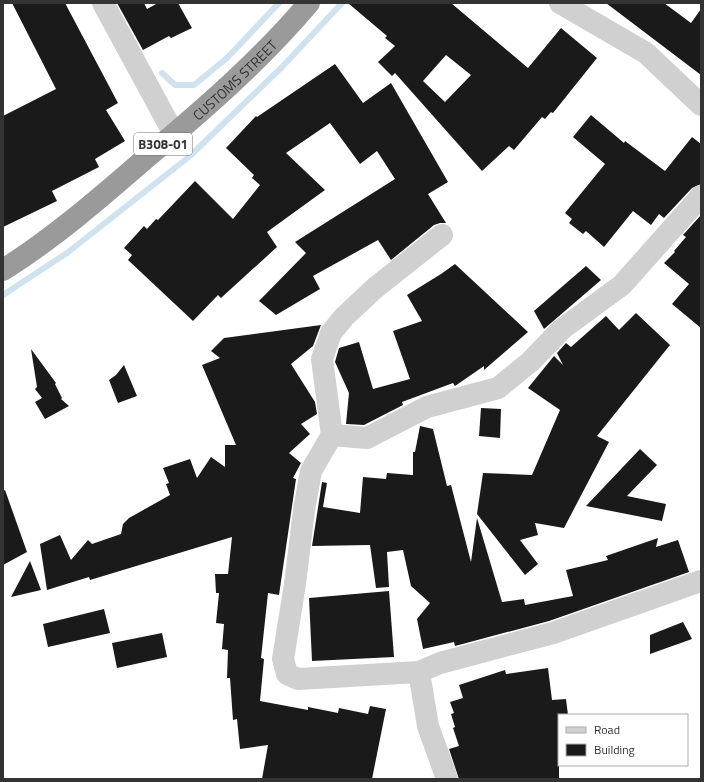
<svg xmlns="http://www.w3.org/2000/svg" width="704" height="782" viewBox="0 0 704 782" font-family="'Titillium Web',sans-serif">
<rect width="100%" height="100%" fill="#fff"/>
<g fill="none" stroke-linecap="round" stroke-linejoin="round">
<g stroke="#cfe2ee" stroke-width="6">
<path d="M162,73L175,85H194L227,58L279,3"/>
<path d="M3,295L67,253L190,156L282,67L342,3"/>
</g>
</g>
<g fill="#1a1a1a" fill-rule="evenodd">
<path d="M12,3H65L118,103L106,110L125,141L95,159L99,167L52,191L57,201L3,227V116L56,89Z"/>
<path d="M117,3H144L147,9L158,3H178L192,28L171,38L169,36L143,50Z"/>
<path d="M348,3H451L528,68L561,28L597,58L553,113L551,112L545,119L542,117L514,150L509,146L482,171L395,73L392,76L378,62L395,46L385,38L387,36ZM446,55L471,75L445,102L423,81Z"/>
<path d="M606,3H664L691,23L701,9V75Z"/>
<path d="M335,64L363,103L391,83L448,182L428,194L446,223H440L434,225L391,260L378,240L313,276L320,289L276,315L259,301L306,253L295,242L395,179L377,151L360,164L330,123L286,153L325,190L267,232L277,247L221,298L218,295L193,321L128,260L132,255L124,248L144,226L147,229L156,219L158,220L195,181L233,219L260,185L252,178L254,175L226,148L256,116L257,117Z"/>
<path d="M591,115L624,143L625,141L665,171L692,137L701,144V184L692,188L664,218L659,214L651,225L633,211L604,247L586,231L583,234L569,223L572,219L565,213L605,164L573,137Z"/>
<path d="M701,215V328L672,304L689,284L664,263L675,252L674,251L686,237L683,235Z"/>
<path d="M455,264L528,332L484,370V366L455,386L453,383L402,402L403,405L364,425L346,424L349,393L335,362L339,348L359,342L373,389L410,379L393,331L422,321L407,295L441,274Z"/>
<path d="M586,266L601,280L544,329L534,311Z"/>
<path d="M636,313L670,345L597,436L609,442L564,528L535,523L538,535L520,540L538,564L525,575L477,514L483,473L532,475L560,410L528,388L554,356L563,365L557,353L566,343L571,347L606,316L619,330Z"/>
<path d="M321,325L313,346L291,364L315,402L317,414L301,424L310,434L289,453L301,463L293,478L296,479L279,595L268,593L261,658L264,659L260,701L308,710V707L338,713L339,708L368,714L370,706L386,709L372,779H262L268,745L240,749L237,719L233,720L230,678H227L228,650L222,649L224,624L216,623L219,593H216L215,574H228L232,537L90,580L89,577L47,590L40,544L60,535L71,560L88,540L92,544L121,534L123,524L129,518L170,495L166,484L169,483L163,468L190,459L197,478L211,457L225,467V445H236L202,365L220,358L211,351L224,338Z"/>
<path d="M31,349L56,383L55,384L62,398L61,399L69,406L45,419L35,402L42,398L35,389L37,387Z"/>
<path d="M124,365L137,396L118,403L109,380L116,375Z"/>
<path d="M481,408L501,409L500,438L479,436Z"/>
<path d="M420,426L433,429L447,486L451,485L471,562L477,518L502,602L524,599L525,605L573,596L566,570L608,560L606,556L658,538L656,547L678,540L689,572L549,621L455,646L454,642L423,649L417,619L430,603L411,586L403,550L387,552L389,587L376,588L370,545L312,546L322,482L327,483L323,507L360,513L363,477L386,479L387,473L413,475V452H415Z"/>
<path d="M640,449L657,465L627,496L666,504L662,521L586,506Z"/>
<path d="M5,490L27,552L3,565V491Z"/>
<path d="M30,561L41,590L11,597Z"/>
<path d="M389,591L394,657L312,661L309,598Z"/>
<path d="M104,609L110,633L48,647L43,624Z"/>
<path d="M683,622L692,639L650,654V635Z"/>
<path d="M162,633L167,657L117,668L112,643Z"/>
<path d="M548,668L552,700L566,699L568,715H559V779H459L449,749L459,746L453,728L455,727L451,714L454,713L450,702L463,698L459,685L505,670L506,674Z"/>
</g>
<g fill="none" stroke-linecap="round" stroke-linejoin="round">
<g stroke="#d0d0d0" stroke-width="22">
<path d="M103,3L174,134"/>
<path d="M560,3L646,53L701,105"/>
<path d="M332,435L322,359L331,333L344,317L375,288L442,235"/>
<path d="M419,672L298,679L287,674L283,659L295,584L304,510L311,471L332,435L367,438L427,407L498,388L530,362L562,329L622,285L701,196"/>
<path d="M447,779L428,726L419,672L440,663L553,633L701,581"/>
</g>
<path stroke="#9a9a9a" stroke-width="22" id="s1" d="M3,270C54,238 101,197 146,158C204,109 260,61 309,3"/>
</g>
<g text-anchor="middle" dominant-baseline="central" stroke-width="4" stroke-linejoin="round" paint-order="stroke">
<rect fill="#fff" stroke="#707070" stroke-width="1" x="134" y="133" width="58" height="22" rx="3"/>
<g font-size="13" font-weight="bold" fill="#333">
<text x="163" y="144">B308-01</text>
</g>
<g font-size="14" fill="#333" stroke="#fff">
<text stroke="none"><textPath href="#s1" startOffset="300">CUSTOMS STREET</textPath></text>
</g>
</g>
<rect width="704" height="782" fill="none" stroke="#333333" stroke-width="8"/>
<rect x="558" y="714" width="130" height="52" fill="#ffffff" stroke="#adadad"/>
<rect x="566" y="727" width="20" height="6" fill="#d0d0d0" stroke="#adadad"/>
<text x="594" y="734" font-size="12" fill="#333333">Road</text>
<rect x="566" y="744" width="20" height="12" fill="#1a1a1a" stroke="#adadad"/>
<text x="594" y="754" font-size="12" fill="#333333">Building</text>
</svg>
